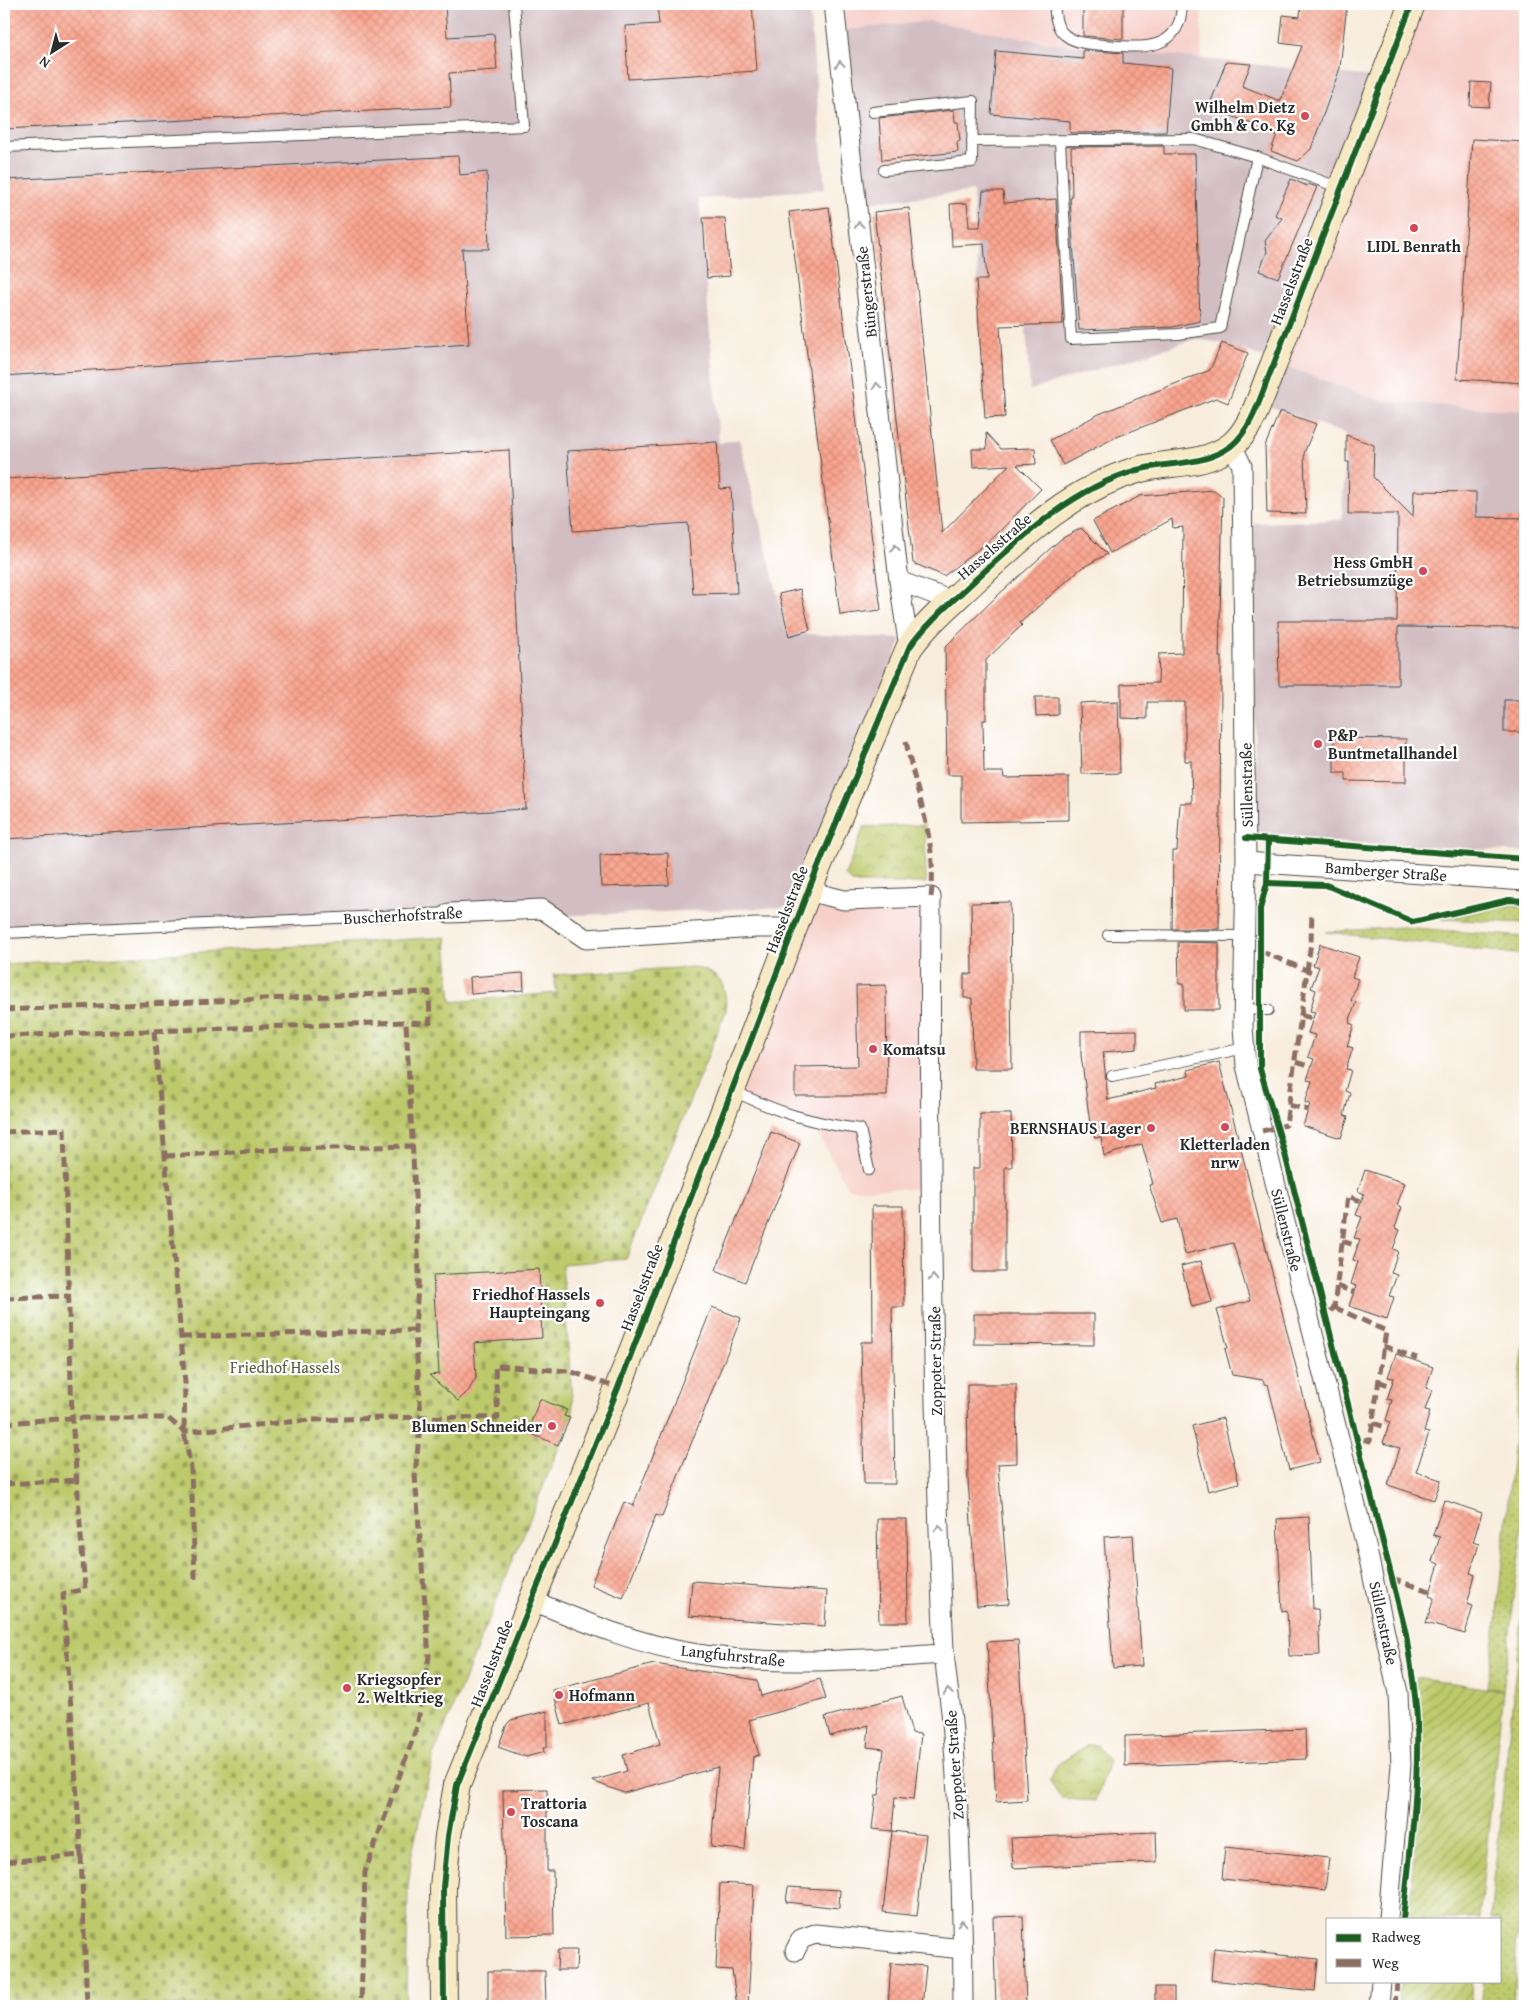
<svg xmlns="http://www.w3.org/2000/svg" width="1529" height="2010" viewBox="0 0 1529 2010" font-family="'Gentium Book Plus',serif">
<defs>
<pattern id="grass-dots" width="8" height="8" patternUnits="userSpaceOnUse" patternTransform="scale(1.25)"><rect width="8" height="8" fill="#bdca6c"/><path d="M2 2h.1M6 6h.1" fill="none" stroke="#9aa459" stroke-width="1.8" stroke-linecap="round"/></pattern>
<pattern id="cemetery-stones" width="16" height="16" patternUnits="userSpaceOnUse" patternTransform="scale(1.25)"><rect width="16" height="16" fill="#bdca6c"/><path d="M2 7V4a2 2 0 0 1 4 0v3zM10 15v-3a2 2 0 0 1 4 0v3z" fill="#9aa459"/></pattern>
<pattern id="park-crowns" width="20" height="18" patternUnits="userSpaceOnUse" patternTransform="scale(1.25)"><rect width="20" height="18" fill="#bdca6c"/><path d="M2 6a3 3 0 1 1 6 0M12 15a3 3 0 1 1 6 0" fill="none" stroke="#9aa459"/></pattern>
<pattern id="garden-furrows" width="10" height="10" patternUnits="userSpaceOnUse" patternTransform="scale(1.25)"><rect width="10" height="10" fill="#bdca6c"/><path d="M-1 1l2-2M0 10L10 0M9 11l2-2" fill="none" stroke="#9aa459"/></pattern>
<pattern id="building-cross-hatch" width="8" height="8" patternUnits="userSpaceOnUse" patternTransform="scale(1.25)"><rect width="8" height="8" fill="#faa58f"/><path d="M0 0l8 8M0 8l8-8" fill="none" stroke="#d68e7c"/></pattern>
</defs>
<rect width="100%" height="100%" fill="#fff"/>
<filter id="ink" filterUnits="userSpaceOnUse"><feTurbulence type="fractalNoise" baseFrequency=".02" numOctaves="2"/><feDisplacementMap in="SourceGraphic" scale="10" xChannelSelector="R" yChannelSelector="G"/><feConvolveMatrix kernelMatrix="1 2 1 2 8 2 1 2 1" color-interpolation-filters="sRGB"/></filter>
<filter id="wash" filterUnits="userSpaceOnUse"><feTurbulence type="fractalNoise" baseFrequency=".0096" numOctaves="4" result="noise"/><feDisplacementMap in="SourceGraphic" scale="20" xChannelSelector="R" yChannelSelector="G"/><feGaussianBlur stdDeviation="1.12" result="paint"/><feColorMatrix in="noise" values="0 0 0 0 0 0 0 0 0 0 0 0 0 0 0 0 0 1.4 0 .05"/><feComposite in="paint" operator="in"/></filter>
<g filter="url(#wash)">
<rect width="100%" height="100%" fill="#f8eddd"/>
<g fill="#f7d0ca">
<path d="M843,4H1202L1201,60L1044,42L930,21L846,30Z"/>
<path d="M1420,4H1525V411L1382,401L1282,365Z"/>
<path d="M923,905L925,1189H848L818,1134L736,1099L813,906Z"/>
</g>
<g fill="#d2bec2">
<path d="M4,4H809L825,189L699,199L719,443L739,439L787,633L902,639L789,907L4,937Z"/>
<path d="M930,21L1044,42L1372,77L1266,358L1222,343L1196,339L1030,390L1023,279L978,280L973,191L866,203L846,30Z"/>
<path d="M1282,365L1382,401L1525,411V852L1255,838L1254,523L1342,520L1346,434L1266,405Z"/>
</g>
<g fill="url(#grass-dots)" stroke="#747a4c">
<path d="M1512,905L1525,906V923L1441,919Z"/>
<path d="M1403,927L1525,937V955L1326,932Z"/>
<path d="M1525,1328V1505L1503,1691L1487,1687L1495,1633Z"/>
<path d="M1525,1580V1795L1513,2006H1480L1483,1981H1500V1919H1490Z"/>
</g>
<path fill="url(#cemetery-stones)" stroke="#747a4c" d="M446,937L451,1002L557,993L553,975L695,967C721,975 726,983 726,1011L626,1259L562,1264L573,1413L434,1754L412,1853L408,1887L406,2006H4V964Z"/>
<g fill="url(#park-crowns)" stroke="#747a4c">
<path d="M925,825L926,883H853L845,875L864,827Z"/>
<path d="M1088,1745H1097L1109,1761L1096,1801L1062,1799L1050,1781L1057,1765Z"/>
</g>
<g fill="url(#garden-furrows)" stroke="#747a4c">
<path d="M1416,1677L1503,1691L1479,1919H1407L1418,1819L1419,1719Z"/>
<path d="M1401,1981H1472L1470,2006H1398Z"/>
</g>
<g id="blocks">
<g fill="url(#building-cross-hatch)">
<path d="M4,4H445L447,37L494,34L497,70L449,73L451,107L4,129Z"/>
<path d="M657,4H752L757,71L628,79L625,26L659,24Z"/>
<path d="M1083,4H1123V39L1083,36Z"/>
<path d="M1301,4H1347L1340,68L1311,149L1298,161L1271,151L1277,134L1209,107L1226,62L1251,64L1242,86L1280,101L1302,46L1280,43L1283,15L1300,17Z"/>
<path d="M1083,50L1123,53V63L1171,68L1166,132L1070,133V121L991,114L996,51L1083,59Z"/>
<path d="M1471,82L1491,83L1489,107L1470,106Z"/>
<path d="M954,110L955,122H958L960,141L957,142L958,152L882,160L879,118Z"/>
<path d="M1472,139L1525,142V383L1457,379Z"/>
<path d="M1164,146V154H1195L1200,321L1172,327L1079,330L1070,198H1072L1071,147Z"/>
<path d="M458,156L460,175L487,172L489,249H462L469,344L4,376V180Z"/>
<path d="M1291,179L1307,186L1308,184L1317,187L1278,278L1259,271L1267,252L1265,241L1282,218L1275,215Z"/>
<path d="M983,191H1003L1004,203L1056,199L1063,324L1000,326L1005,417L985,418L976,280H987L984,244L952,246L950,204L967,203L969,227H980Z"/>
<path d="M829,207L881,610L840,615L789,212Z"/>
<path d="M909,208L942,533L1009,465L973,467L972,449H987L986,433L1001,449L1035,448L1036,464L1017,465L1041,489L994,537L944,576L913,563L874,212Z"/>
<path d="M703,218H725L730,276L707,278Z"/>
<path d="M1222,343L1248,353L1228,403L1216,398L1114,438L1063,465L1050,440L1099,414L1210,370Z"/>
<path d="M1280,411L1316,424L1304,453L1306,514L1267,513L1265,446Z"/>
<path d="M1346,435L1374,445L1373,477L1413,517L1414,491L1476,492V517L1525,518V628L1398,627V685H1279L1278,621H1397L1398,514H1348L1349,462H1346Z"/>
<path d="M717,442L720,489L731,488L737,593L693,594L688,523L573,531L567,451Z"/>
<path d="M509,450L526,809L4,839V479Z"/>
<path d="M1214,490L1223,497L1219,657H1221V686L1219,929H1172L1173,851H1177L1180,803H1192L1191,761H1185V702H1147V719L1121,718V684L1158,683L1159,654L1182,653L1183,527L1173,528L1172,519L1110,553L1093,521L1140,496Z"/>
<path d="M1081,528L1107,554L1080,569L1020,623L1022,625L986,660V720H983L984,772H1003L1004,778L1069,777V820L961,822V775H947L945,647L997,596L1061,539Z"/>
<path d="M800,589L810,630L789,636L779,594Z"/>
<path d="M1035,697H1058V715L1036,716Z"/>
<rect x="1504" y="700" width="21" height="32"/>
<path d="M1118,701L1120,773L1082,774L1080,703Z"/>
<path d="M1334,738L1406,739V782L1346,781V773H1334Z"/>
<path d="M668,853L669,885L601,887L600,855Z"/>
<path d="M1010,902L1012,1069H973L972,998H964V974H972L971,903Z"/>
<path d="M1178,942L1219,943V1010H1184V984H1179Z"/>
<path d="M1320,944L1359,957L1352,977L1358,979L1351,1001L1356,1002L1349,1023L1354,1025L1347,1046L1353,1048L1346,1069L1351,1070L1345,1091L1350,1093L1344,1115L1348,1117L1341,1138L1303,1126L1310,1104L1305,1103L1312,1081L1307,1080L1314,1059L1308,1057L1315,1035L1308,1033L1315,1012L1310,1011L1316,990L1311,988L1319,967L1313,965Z"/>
<path d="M523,973L524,990L471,994L470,977Z"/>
<path d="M886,985L887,1096H795V1067L858,1066L856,986Z"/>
<path d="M1137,1030V1049L1103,1052L1108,1100L1156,1088L1155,1084L1189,1076L1188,1070L1219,1062L1320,1462L1289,1470L1268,1384L1265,1385L1263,1380L1232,1375L1225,1349L1228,1348L1217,1310L1250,1301L1233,1243L1185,1254L1177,1219L1162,1223L1149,1185L1153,1184L1142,1144L1104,1156L1101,1137L1095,1138L1090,1124L1081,1055V1031Z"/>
<path d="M980,1114H1011L1012,1167H1005V1272H973V1168H980Z"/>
<path d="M771,1132L800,1143L745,1282L716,1270Z"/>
<path d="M1365,1170L1405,1183L1397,1205L1402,1207L1395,1228L1400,1230L1393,1249L1398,1251L1391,1273L1397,1275L1389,1296L1394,1297L1387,1319L1349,1306L1356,1286L1351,1284L1358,1262L1353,1260L1360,1239L1354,1238L1362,1217L1356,1215L1364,1194L1358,1191Z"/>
<path d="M872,1206H903L904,1307H892L895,1484H864L861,1342H873Z"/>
<path d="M1201,1261L1212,1302L1192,1307L1181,1266Z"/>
<path d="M539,1269L542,1338L474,1343L476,1378L469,1390L458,1401L429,1375L439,1374L433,1275Z"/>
<path d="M712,1307L741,1318L662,1517L656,1515L623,1598L591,1585L624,1502L633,1506Z"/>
<path d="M974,1314H1094V1345L974,1344Z"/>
<path d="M1396,1354L1433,1367L1426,1388L1432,1390L1425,1410L1430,1411L1424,1432L1429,1433L1416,1472L1441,1480L1434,1500L1388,1485L1400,1448L1383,1443L1390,1422L1386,1420L1392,1400L1387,1399L1394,1378L1388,1377Z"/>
<path d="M967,1384H1016L1017,1463L998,1464L1009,1604L977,1606L968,1481Z"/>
<path d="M540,1399L567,1410L564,1416L570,1418L558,1445L527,1432Z"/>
<path d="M1223,1418L1239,1483L1208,1491L1192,1426Z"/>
<path d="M1444,1500L1482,1513L1473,1542L1479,1544L1470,1573L1475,1575L1467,1604L1473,1606L1465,1634L1426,1623L1434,1598L1429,1596L1439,1564L1432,1561L1440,1537L1433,1535Z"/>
<path d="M1309,1517L1313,1609H1318L1320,1655L1289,1656L1287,1610L1282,1611L1277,1519Z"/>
<path d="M877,1519H907L908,1622H879Z"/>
<path d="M1133,1535L1142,1666L1113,1668L1104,1537Z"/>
<path d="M692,1581L827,1591L825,1626L689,1616Z"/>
<path d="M1018,1640L1027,1800L996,1802L987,1642Z"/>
<path d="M654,1664L757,1680L761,1696L820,1679L826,1699L749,1720L759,1755L753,1757L745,1850L711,1847L718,1767L624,1793L592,1781L627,1771L623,1755L660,1744L649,1703L562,1725L553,1690Z"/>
<path d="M902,1696L912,1733L921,1734L914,1799L895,1797L892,1831L872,1829L876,1795H879L884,1749L867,1747L869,1725L830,1736L825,1717Z"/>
<path d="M547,1711V1747L543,1748L544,1752L526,1757L498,1747L507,1724L511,1720Z"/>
<path d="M1305,1729L1306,1759L1125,1766V1736Z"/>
<path d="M547,1789V1871H553L554,1935L506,1936L503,1790Z"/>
<path d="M892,1831L926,1835L917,1916L883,1912Z"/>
<path d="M1156,1832L1157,1862L1013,1868L1011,1838Z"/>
<path d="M1225,1847L1329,1858L1325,1890L1222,1879Z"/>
<path d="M720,1883L754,1885L748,2006H737L732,1970L716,1969Z"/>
<path d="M788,1887L840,1890L839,1908L786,1902Z"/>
<path d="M1023,1916L1026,2006H996L993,1917Z"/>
<path d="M1214,1948L1318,1959L1315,1991L1211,1980Z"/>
<path d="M558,1950H577L576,1970H557Z"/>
<path d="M891,1963L926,1966L922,2006H888Z"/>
<path d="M488,1971H545L546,2006H488Z"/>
<rect x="1155" y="1987" width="19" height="19"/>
</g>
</g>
</g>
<g filter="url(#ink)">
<use href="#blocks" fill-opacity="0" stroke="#4a4846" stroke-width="1"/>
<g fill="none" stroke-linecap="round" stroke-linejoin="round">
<defs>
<g id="lane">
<path d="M1055,4C1054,14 1056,28 1065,35C1076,44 1093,44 1106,45C1142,48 1181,52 1182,4"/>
<path d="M873,112L973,101L972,162L884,170"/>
<path d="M972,141L1194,139L1257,157L1340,188"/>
<path d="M1060,141L1071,339L1178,334L1220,328L1257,157"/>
<path d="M4,147L524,126L514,4"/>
<path d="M4,933L449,913"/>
<path d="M1108,935L1246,936"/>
<path d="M1244,1009L1268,1010"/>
<path d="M1112,1076L1245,1048"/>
<path d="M732,1090C776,1112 811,1123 860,1129L869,1170"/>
</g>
<g id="street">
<path d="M834,4L899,581L909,648"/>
<path d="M1232,445L1242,466L1246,862L1243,1027L1246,1066L1367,1550L1398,1693L1401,1765L1388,1919"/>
<path d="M899,581L952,601"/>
<path d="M1246,862L1525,881"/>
<path d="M808,891L844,900L931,897C929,1148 932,1399 944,1650C946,1678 951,1705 953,1733C960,1824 963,1915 963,2006"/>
<path d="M449,913L542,909L586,939L756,928H794"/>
<path d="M531,1600C584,1622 639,1645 697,1654C779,1667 862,1659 944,1654"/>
<path d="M795,1951L801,1939L815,1934L963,1949"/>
<path d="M1379,2006L1381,1981"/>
</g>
<path id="secondary" d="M444,2006L443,1887L448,1836L457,1785L618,1388L808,891L909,648C927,622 952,602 975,580C1023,536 1072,489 1137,470C1169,461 1202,467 1231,446C1253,429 1262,391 1273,366L1412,4"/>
</defs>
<use href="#lane" stroke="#4a4846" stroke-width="12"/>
<use href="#street" stroke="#4a4846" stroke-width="21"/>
<use href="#secondary" stroke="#4a4846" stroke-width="28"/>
<use href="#lane" stroke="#fff" stroke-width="10"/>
<use href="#street" stroke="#fff" stroke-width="19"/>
<use href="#secondary" stroke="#f6e9c3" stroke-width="26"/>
<g stroke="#8d6e63" stroke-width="5" stroke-dasharray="10 5" stroke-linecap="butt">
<path d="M906,741C916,795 938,841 931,897"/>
<path d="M1260,951L1316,974"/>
<path d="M4,1010L429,992L430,1023L406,1022"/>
<path d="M1301,1015L1313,1019"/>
<path d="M154,1031L185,1383L184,1432L191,1468L195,1579"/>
<path d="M4,1036L406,1022L419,1272L415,1330L421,1417L415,1475L429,1657L417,1727L365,1872L361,2006"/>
<path d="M1296,1062L1311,1067"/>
<path d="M1289,1105L1308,1110"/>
<path d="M1262,1131L1286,1125L1311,942L1312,912"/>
<path d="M4,1132L64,1129L72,1418L85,1589L63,1594L81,1855L4,1862"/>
<path d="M165,1156L285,1149L414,1146"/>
<path d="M1342,1241L1357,1246"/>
<path d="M1337,1286L1354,1292"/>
<path d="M4,1298L68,1296"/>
<path d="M1334,1307L1386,1331L1370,1441L1357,1438"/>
<path d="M1331,1311L1334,1307L1348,1196L1361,1201"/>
<path d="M181,1337L415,1330"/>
<path d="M1383,1346L1417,1358"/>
<path d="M1378,1381L1391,1386"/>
<path d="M4,1423L72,1418H168L184,1432L310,1420L421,1417L498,1418L495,1366L569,1371L618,1388"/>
<path d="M1373,1423L1388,1428"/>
<path d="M4,1484L77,1480"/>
<path d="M1392,1579L1430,1591"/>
<path d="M81,1855L87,2006"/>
<path d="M1395,2006L1397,1981"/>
</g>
<defs>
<g id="cycleway">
<path d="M1246,838L1525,859"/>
<path d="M1268,840L1267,883L1260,909V1069L1285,1154L1406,1634C1410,1663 1416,1692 1417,1721C1419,1787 1410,1853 1403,1919"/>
<path d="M1267,883L1326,885L1413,922L1509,900L1525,901"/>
<path d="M444,2006L443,1887L448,1836L457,1785L618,1388L808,891L909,648C927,622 952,602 975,580C1023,536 1072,489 1137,470C1169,461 1202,467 1231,446C1253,429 1262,391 1273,366L1412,4"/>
</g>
</defs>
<use href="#cycleway" stroke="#fff" stroke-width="9"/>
<use href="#cycleway" stroke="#1b5e20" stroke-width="6"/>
</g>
<defs><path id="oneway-chevron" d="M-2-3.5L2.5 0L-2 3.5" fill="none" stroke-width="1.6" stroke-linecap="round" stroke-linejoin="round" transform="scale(1.25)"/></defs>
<g stroke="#a0a0a0">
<use href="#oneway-chevron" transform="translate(840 64) rotate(-96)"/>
<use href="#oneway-chevron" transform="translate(859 225) rotate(-96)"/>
<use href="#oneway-chevron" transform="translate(877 386) rotate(-96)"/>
<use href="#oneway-chevron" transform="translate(895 548) rotate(-96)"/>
<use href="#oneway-chevron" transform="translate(933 1278) rotate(-91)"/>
<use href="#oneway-chevron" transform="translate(939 1528) rotate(-92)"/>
<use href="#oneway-chevron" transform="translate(948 1691) rotate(-96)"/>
<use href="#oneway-chevron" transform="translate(962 1923) rotate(-92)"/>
</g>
</g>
<g fill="#d1495b" stroke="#fff" stroke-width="2">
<circle cx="1305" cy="116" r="5"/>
<circle cx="1414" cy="228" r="5"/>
<circle cx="1423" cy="571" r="5"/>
<circle cx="1318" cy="744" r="5"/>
<circle cx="873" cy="1049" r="5"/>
<circle cx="1225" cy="1127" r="5"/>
<circle cx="1151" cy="1128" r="5"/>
<circle cx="600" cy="1303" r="5"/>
<circle cx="552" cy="1426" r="5"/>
<circle cx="347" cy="1688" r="5"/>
<circle cx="559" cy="1695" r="5"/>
<circle cx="511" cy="1812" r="5"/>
</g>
<g text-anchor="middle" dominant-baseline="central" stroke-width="4.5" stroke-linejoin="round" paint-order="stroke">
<g font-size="16" font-weight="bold" fill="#2b2b2b" stroke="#fff" text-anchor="end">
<text x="1295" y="107">Wilhelm Dietz<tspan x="1295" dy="18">Gmbh &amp; Co. Kg</tspan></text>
<text x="1414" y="246" text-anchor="middle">LIDL Benrath</text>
<text x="1413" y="562">Hess GmbH<tspan x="1413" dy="18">Betriebsumzüge</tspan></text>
<text x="1328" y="735" text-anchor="start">P&amp;P<tspan x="1328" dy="18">Buntmetallhandel</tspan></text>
<text x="883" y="1049" text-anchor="start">Komatsu</text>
<text x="1141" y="1128">BERNSHAUS Lager</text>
<text x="1225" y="1144" text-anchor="middle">Kletterladen<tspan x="1225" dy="18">nrw</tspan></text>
<text x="590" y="1294">Friedhof Hassels<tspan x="590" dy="18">Haupteingang</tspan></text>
<text x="542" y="1426">Blumen Schneider</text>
<text x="357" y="1679" text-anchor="start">Kriegsopfer<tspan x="357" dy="18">2. Weltkrieg</tspan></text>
<text x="569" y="1695" text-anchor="start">Hofmann</text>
<text x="521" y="1803" text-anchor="start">Trattoria<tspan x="521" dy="18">Toscana</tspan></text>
</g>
<g font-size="16" fill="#2b2b2b" stroke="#fff">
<text transform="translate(1291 281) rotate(-69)">Hasselsstraße</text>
<text transform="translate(866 292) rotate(-96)">Büngerstraße</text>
<text transform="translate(994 546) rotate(-41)">Hasselsstraße</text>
<text transform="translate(1246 785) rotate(-91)">Süllenstraße</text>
<text transform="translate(1386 871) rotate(4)">Bamberger Straße</text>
<text transform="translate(786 909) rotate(-69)">Hasselsstraße</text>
<text transform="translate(403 915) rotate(-3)">Buscherhofstraße</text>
<text transform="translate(1287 1230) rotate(76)">Süllenstraße</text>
<text transform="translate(641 1287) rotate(-69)">Hasselsstraße</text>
<text transform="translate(935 1361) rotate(-91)">Zoppoter Straße</text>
<text transform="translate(1384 1623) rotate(78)">Süllenstraße</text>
<text transform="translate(733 1655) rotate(6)">Langfuhrstraße</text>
<text transform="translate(491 1663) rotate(-69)">Hasselsstraße</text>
<text transform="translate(954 1765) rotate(-94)">Zoppoter Straße</text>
</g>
<g font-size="16" fill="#575b3e" stroke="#fff">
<text x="285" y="1367">Friedhof Hassels</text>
</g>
</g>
<rect width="1529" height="2010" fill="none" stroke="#fff" stroke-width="20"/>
<rect x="1326" y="1918" width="175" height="65" fill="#ffffff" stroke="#aaaaaa"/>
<rect x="1336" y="1934" width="25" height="8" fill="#1b5e20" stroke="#aaaaaa"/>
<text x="1372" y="1942" font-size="15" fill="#2b2b2b">Radweg</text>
<rect x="1336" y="1959" width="25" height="8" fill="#8d6e63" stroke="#aaaaaa"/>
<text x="1372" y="1968" font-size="15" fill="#2b2b2b">Weg</text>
<g transform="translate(52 52) rotate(216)" stroke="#ffffff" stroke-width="4" paint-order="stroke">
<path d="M0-4L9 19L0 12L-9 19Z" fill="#2b2b2b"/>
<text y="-8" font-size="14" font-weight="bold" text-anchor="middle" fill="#2b2b2b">N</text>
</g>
</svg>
